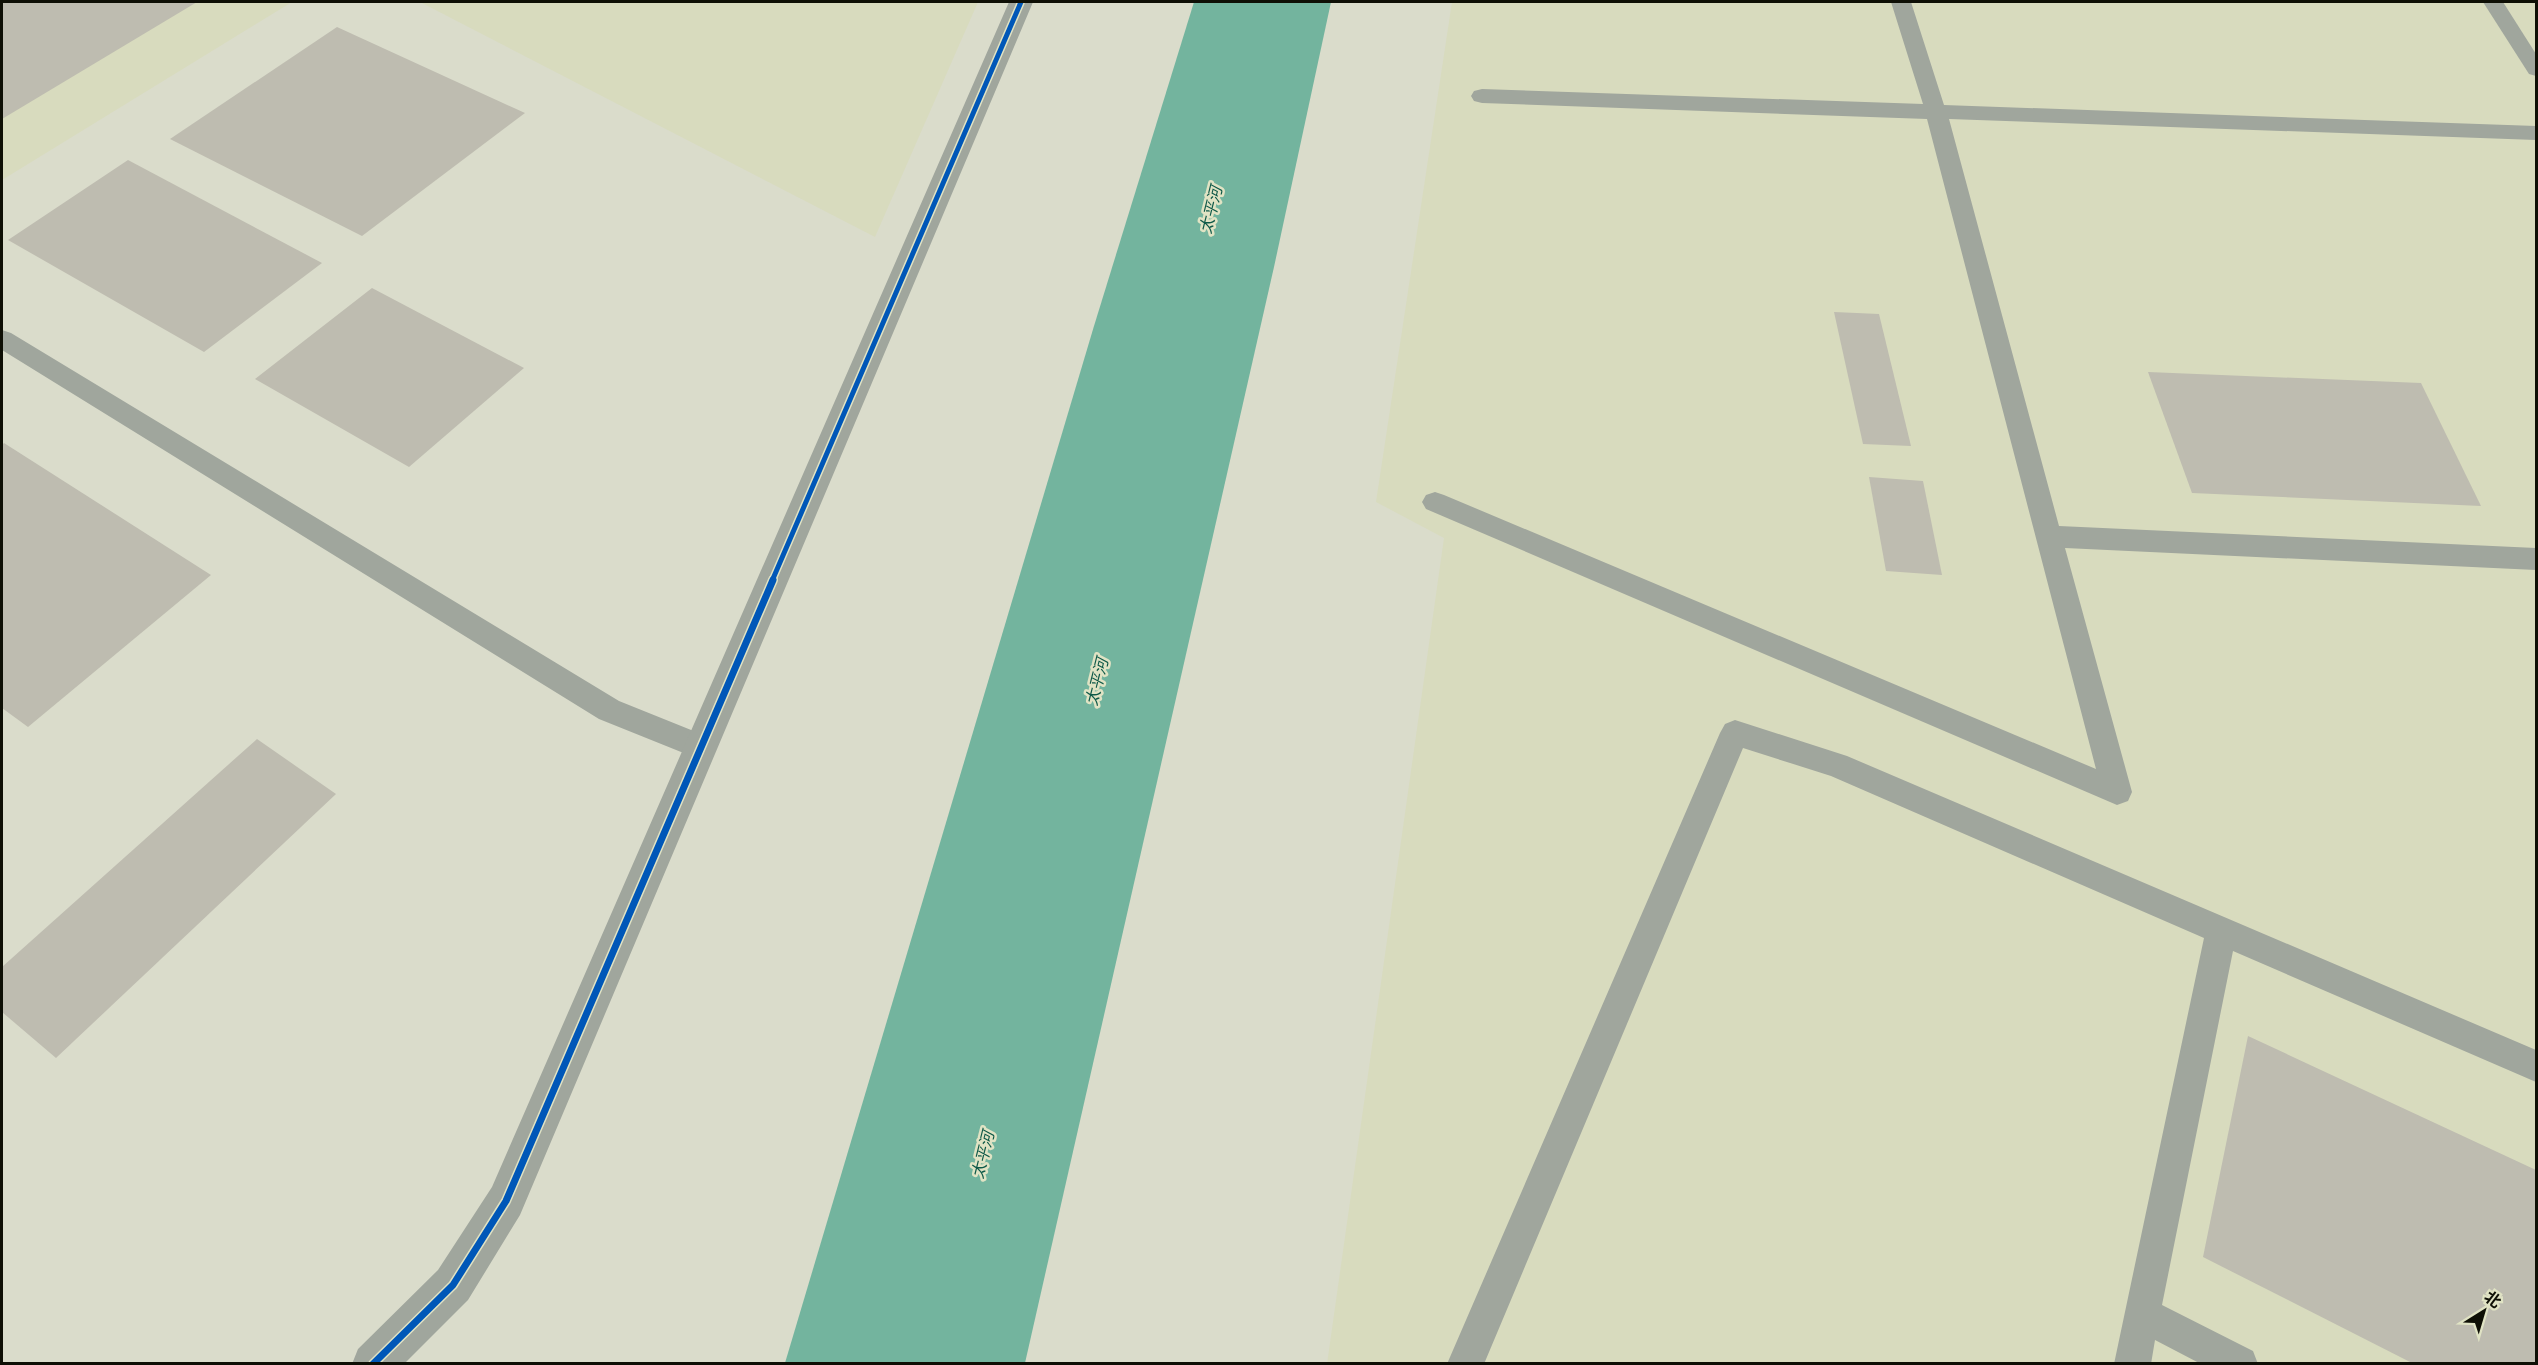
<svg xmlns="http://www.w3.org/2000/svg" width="2538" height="1365" viewBox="0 0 2538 1365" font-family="Montserrat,'Noto Sans SC',sans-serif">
<rect width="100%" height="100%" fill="#dadccb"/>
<g fill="#d8dbbe">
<path d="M2,2H292L2,180Z"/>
<path d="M420,2H978L875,237Z"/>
<path d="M1452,2H2536V1363L1327,1364L1444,538L1376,502Z"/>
</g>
<path fill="#73b49e" d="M1194,2H1331L1274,267L1025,1363H785L1094,326Z"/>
<g fill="#bebcb0">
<path d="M2,2H197L2,119Z"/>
<path d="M337,27L525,113L362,236L170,139Z"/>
<path d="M128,160L322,263L204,352L8,240Z"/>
<path d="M372,288L524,368L409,467L255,379Z"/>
<path d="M1834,312L1879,314L1911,446L1863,444Z"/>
<path d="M2148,372L2421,383L2481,506L2192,493Z"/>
<path d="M4,443L211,575L28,727L2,708V445Z"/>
<path d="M1869,477L1923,481L1942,575L1886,571Z"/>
<path d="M257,739L336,794L56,1058L2,1012V967Z"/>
<path d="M2248,1036L2536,1170V1364H2414L2203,1257Z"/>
</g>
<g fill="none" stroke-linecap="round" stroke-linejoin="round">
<g fill="#a0a69d" fill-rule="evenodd">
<path d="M1891,2H1911L1944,105L2536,126V140L1949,119L2059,526L2536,548V570L2065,548L2132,792L2128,801L2117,805L1426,509L1422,502L1426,495L1435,492L1444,495L2096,769L1927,119L1482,103L1474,101L1471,96L1474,91L1482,89L1923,104Z"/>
<path d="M2483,2H2503L2536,54V76L2529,74Z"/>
<path d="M2,330L11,333L619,701L711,738L716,747L711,756L701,760L599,719L2,350Z"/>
<path d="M1735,720L1847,756L2536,1050V1082L2233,951L2162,1305L2253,1351L2258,1364H2201L2155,1340L2151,1364H2114L2204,938L1831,776L1743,748L1484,1364H1447L1720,733L1725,724Z"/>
</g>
<path fill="#a0a69d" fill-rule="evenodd" d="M1009,2H1033L520,1215L468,1300L404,1364H352L358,1349L438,1270L492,1187Z"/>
<defs>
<path id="cycleway-far1" d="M772,581L1021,2"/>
<path id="cycleway" d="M373,1364L453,1285L506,1201L773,580"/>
</defs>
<use href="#cycleway-far1" stroke="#e0e3c4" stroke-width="8"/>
<use href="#cycleway" stroke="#e0e3c4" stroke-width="10"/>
<use href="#cycleway-far1" stroke="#0057b8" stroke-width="5"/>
<use href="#cycleway" stroke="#0057b8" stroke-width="7"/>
</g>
<g text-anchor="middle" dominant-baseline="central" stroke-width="5" stroke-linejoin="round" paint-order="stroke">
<g font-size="16" font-style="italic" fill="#0e5948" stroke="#e0e3c4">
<text transform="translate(1211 210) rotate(-76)">太平河</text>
<text transform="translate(1097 682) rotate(-76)">太平河</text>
<text transform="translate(983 1155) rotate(-76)">太平河</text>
</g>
</g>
<rect width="2538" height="1365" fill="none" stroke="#0e0f05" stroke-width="6"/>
<g transform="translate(2484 1311) rotate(37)" stroke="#e0e3c4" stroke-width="4.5" paint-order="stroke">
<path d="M0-4.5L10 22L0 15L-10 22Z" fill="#0e0f05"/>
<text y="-9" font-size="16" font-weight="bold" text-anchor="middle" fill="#0e0f05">北</text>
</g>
</svg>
